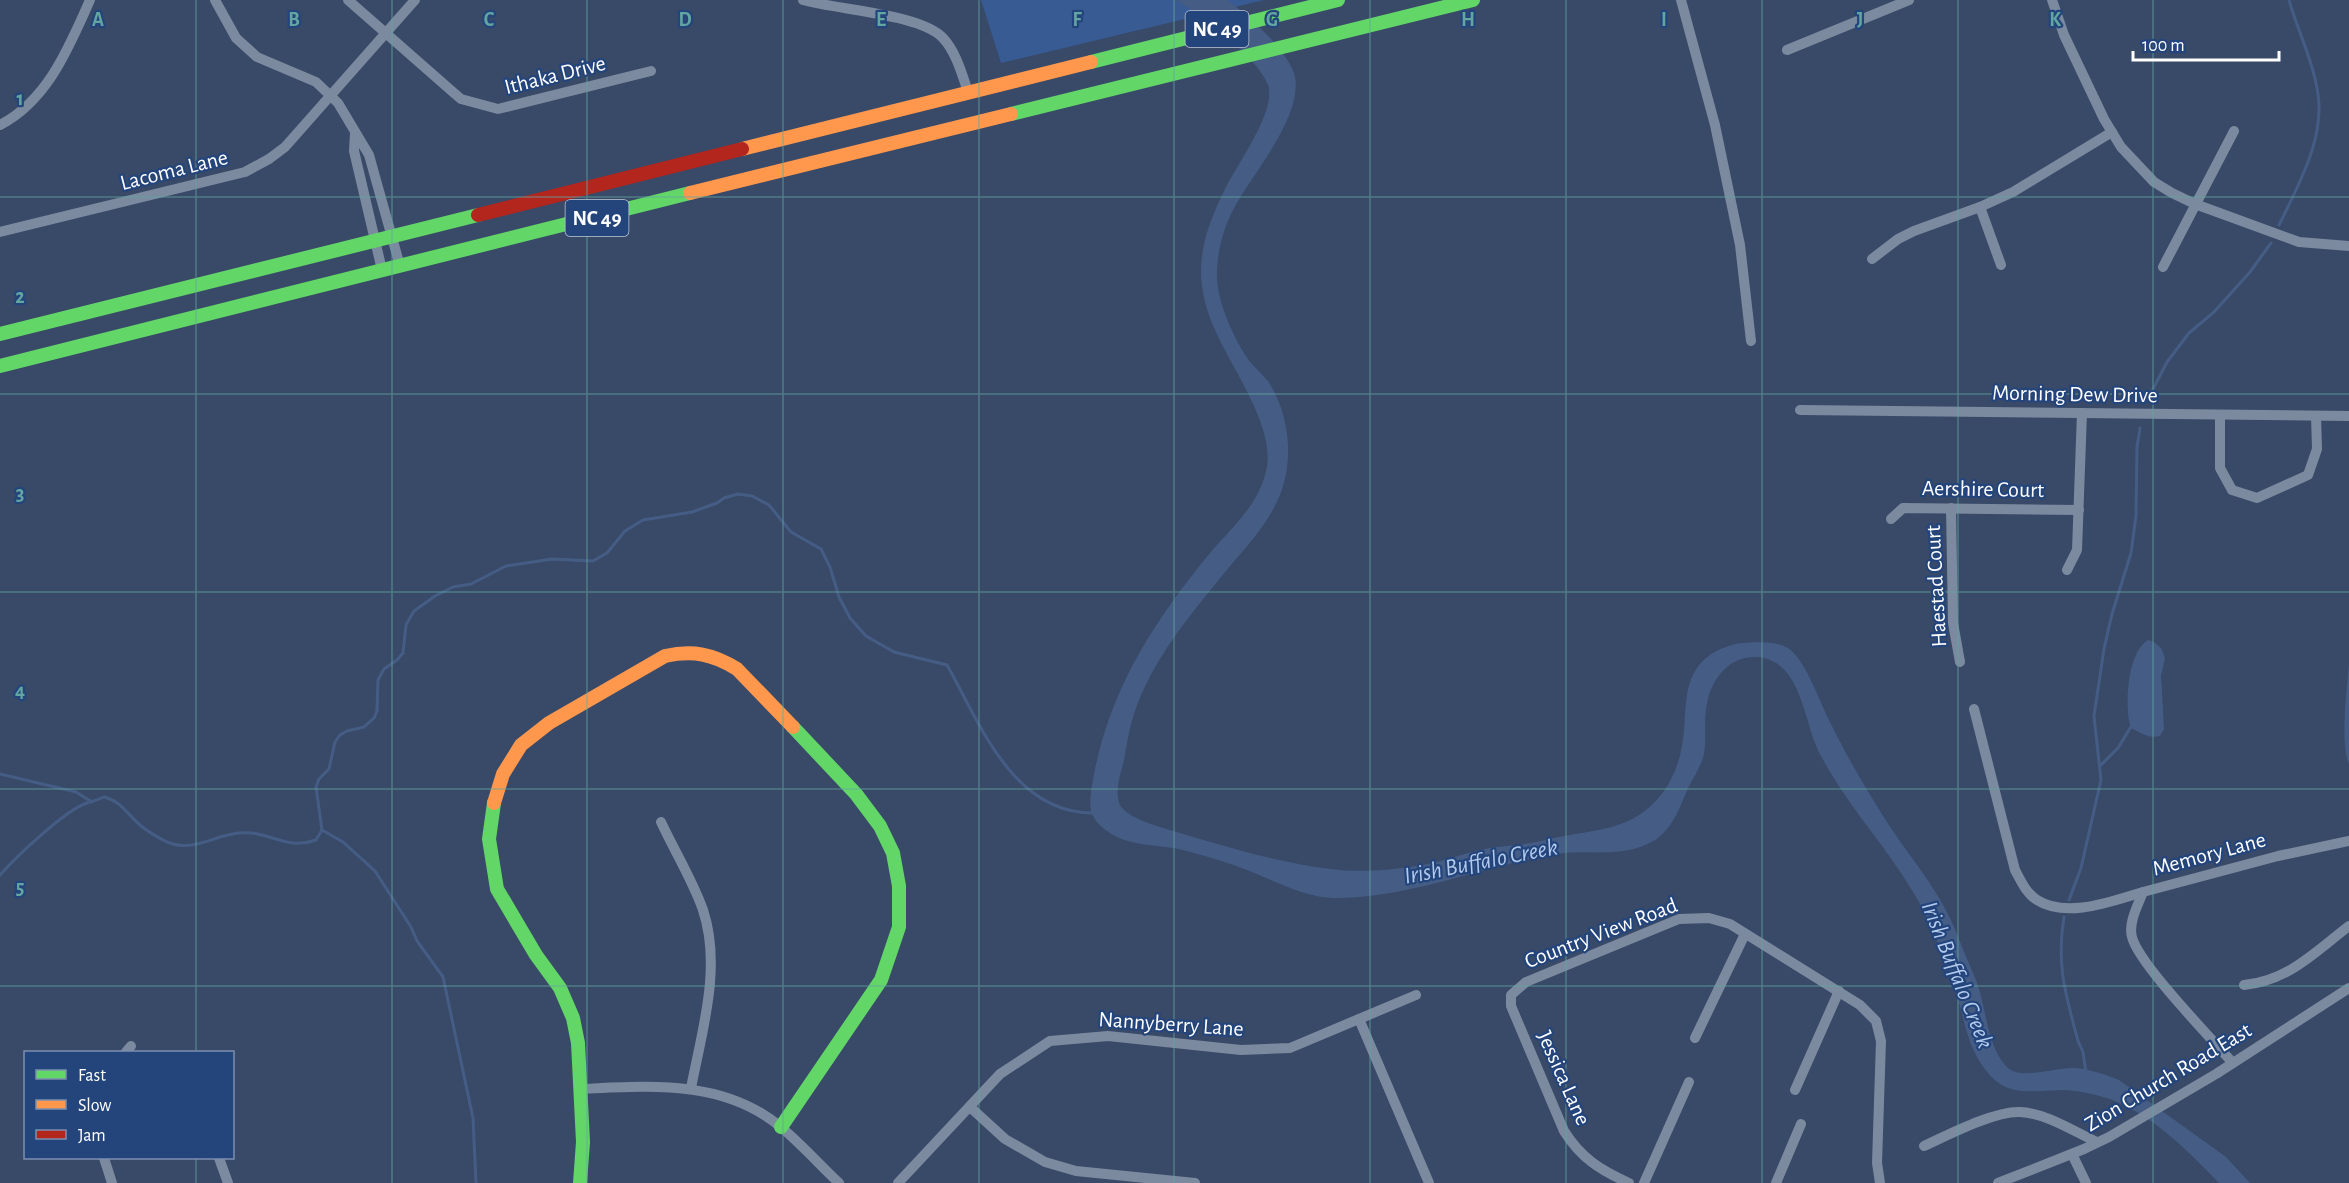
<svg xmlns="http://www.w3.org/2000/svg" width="2349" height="1183" viewBox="0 0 2349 1183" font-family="'Alegreya Sans',sans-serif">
<rect width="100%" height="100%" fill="#384a68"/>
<path fill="#375b92" d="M981,0H1264L1001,63Z"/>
<g fill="#455d85">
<path d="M1176,0H1227C1248,15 1290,52 1295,77C1302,116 1256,170 1238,201C1224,224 1216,253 1217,279C1218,304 1236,345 1252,364C1257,370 1263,375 1268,381C1289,413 1294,457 1281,492C1269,525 1242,551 1221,577C1187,619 1151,662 1134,714C1129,729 1127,745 1124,760C1121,772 1114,793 1120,805C1128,820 1168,829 1183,834C1231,848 1280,863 1330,869C1360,873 1393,870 1423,865C1445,861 1468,852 1490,848C1501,846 1513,846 1525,844C1540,842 1555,837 1570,835C1597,830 1624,828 1646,810C1665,795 1676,774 1681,751C1689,718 1678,677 1710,655C1719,649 1731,644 1742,643C1755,642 1777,641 1788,648C1805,659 1819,700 1828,718C1845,753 1864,786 1885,819C1908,855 1937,887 1954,927C1961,944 1968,962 1976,980C1986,1005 1987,1048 2007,1067C2020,1081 2055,1067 2074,1068C2089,1069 2104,1074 2119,1080L2226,1157L2250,1183H2219C2187,1150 2154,1116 2110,1099C2094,1094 2077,1090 2061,1090C2019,1092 1999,1097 1976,1055C1966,1036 1963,1015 1957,995C1952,975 1943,955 1935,936C1908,867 1855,820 1821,756C1803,724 1803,660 1757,657C1730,655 1711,679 1707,704C1703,720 1707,737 1704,754C1701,767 1694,776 1688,788C1680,807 1673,828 1655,840C1625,859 1590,849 1556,854C1481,866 1413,898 1334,898C1301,897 1270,878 1239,867C1220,860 1199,854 1179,849C1159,845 1136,846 1117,837C1106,831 1095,824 1091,811C1089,799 1092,785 1094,774C1111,687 1155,620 1210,553C1232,527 1258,506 1266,471C1277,429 1232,369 1216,332C1207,313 1201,292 1201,271C1201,241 1213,213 1226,187C1238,163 1277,110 1268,85C1258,57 1201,15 1176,0Z"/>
<path d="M2148,640L2154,642L2161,648L2165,658L2161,676L2164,729L2160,736C2149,739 2141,733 2131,728C2124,708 2127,652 2148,640Z"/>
<path d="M2349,663V764C2340,744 2347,687 2349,663Z"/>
</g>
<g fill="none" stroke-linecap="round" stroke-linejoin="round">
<g stroke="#455d85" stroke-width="3">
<path d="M2279,225C2299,184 2327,135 2317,88C2312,58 2297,29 2289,0"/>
<path d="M2149,397L2167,362L2189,333L2214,312L2250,272L2271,243"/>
<path d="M2100,766L2118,748L2132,725"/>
<path d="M0,774L76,792L92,802"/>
<path d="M322,830L343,842L375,871L411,927L417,941L443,977L473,1118L476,1183"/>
<path d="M0,875C16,857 65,810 87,803C93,801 98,800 104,797C121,801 127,814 140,825C148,832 157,837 167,842C193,853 214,835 239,833C270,830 285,851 316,840L322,830L316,787L319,779L329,769L335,742L340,735L347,731L364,727L374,718L377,711L378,680L384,669L397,660L403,653L406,625L414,611L435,596L453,587L471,584L506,566L552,559L593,561L607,553L625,531L643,520L692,512L717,503L724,498L738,494L752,496L769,505L791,532L821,549L830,567L839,597L850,618L866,636L894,652L947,665C980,723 1012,813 1093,813"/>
<path d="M2069,900L2081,868L2101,780L2094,716L2104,649L2112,614L2131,553L2136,516L2137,447L2140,428"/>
<path d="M2064,917C2056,965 2066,996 2078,1041L2083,1052L2086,1073"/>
</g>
<g stroke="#7c8a9f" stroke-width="10">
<path d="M215,0L236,38L257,57L316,82L338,103L369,155L400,266"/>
<path d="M348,0L454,93L461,99L498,109L651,71"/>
<path d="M803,0C838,10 921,14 943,38C956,52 962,74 968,92"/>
<path d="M1681,0L1715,125L1740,245L1751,341"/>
<path d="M2052,0L2064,35L2104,119L2121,147L2154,182L2172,193L2195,204L2299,242L2349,246"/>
<path d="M1787,50L1909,0"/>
<path d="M0,125C48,100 69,47 90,0"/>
<path d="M355,133L354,151L382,270"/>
<path d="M1980,207L2001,265"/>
<path d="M0,232L245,172L269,159L285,147L415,0"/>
<path d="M1872,259L1898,239L1914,231L1980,207L2013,192L2112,132"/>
<path d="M2163,267L2234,131"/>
<path d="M1800,410L2349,416"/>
<path d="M2220,415V468L2232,490L2257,498L2308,475L2317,449L2316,416"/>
<path d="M1951,508L1953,623L1960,662"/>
<path d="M1891,519L1903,508L2079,510"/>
<path d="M2067,570L2077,550L2082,413"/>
<path d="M1974,709L2015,870C2021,881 2026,893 2037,900C2067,919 2112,901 2143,892"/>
<path d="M661,822C674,850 693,881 703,910C722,967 702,1031 691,1088"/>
<path d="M2244,985C2288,981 2315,952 2349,926"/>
<path d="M1359,1019L1429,1183"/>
<path d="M1695,1038L1745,934"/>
<path d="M126,1052L131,1046"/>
<path d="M2232,1062C2211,1038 2138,963 2132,937C2128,923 2138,905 2143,892L2278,856L2349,841"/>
<path d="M580,1089C651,1086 724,1079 782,1128C802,1145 820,1165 839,1183"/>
<path d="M1795,1090L1839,991"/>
<path d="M970,1107L1005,1139L1045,1162L1076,1171L1195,1183"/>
<path d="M1924,1146C1948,1135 1994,1111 2020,1112C2046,1113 2073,1131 2097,1142"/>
<path d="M2072,1154L2086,1183"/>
<path d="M104,1158L112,1183"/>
<path d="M219,1158L228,1183"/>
<path d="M898,1183L1000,1074L1050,1041L1108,1036L1241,1050L1290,1048L1416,995"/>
<path d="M1629,1183C1600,1170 1581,1158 1564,1131L1511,1006V995L1526,982L1679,919L1709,918L1730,924L1860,1005L1876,1021L1881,1041L1877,1163L1880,1183"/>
<path d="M1644,1183L1689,1082"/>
<path d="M1776,1183L1801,1124"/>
<path d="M1998,1183L2084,1149L2109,1137L2216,1074L2349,988"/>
</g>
<g stroke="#63d668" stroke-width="14">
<path d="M1091,62L1338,0"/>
<path d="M1011,114L1473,0"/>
<path d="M0,334L478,215"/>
<path d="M0,366L690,193"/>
<path d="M494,803L489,839L497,889L536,955L560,988L573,1018L578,1043L583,1142L580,1183"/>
<path d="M781,1127L881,980L899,927V886L893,853L880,826L856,794L793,727"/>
</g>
<g stroke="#ff974d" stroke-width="14">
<path d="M742,149L1091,62"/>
<path d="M690,193L1011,114"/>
<path d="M494,803L503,774L521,745L549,723L665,656C693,650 713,654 737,669L793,727"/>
</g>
<path stroke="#b3261e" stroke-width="14" d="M478,215L742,149"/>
</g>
<path fill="none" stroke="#63a6a1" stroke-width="1.5" stroke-opacity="0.55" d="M196,0V1052M392,0V1183M587,0V1183M783,0V1183M979,0V1183M1174,0V1183M1370,0V1183M1566,0V1183M1762,0V1183M1958,0V1183M2153,0V1183M0,197H2349M0,394H2349M0,592H2349M0,789H2349M0,986H2349M196,1158V1183"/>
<g text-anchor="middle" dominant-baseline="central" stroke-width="4.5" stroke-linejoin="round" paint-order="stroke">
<g fill="#24457c" stroke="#bdc7d8" stroke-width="1.5">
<rect x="1185.5" y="11" width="63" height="36" rx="4.5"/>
<rect x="565.5" y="200" width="63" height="36" rx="4.5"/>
</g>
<g font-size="21" font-weight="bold" fill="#fff">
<text x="1217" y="29">NC 49</text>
<text x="597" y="218">NC 49</text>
</g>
<g font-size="22" fill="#fff" stroke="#24457c">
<text transform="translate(555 75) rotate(-14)">Ithaka Drive</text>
<text transform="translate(174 170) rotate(-14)">Lacoma Lane</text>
<text transform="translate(2075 394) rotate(1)">Morning Dew Drive</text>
<text transform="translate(1983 489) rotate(1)">Aershire Court</text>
<text transform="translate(1936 586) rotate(-93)">Haestad Court</text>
<text transform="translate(2209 854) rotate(-15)">Memory Lane</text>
<text transform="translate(1601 933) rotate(-21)">Country View Road</text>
<text transform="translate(1171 1024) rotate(4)">Nannyberry Lane</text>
<text transform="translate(2168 1077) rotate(-31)">Zion Church Road East</text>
<text transform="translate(1564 1078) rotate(66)">Jessica Lane</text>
</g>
<g font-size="24" font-style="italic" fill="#b2caed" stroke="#24457c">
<text transform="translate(1481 862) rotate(-11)">Irish Buffalo Creek</text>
<text transform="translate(1957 975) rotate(68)">Irish Buffalo Creek</text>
</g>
</g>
<g font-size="20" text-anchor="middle" font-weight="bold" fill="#63a6a1" stroke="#24457c" stroke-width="4.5" stroke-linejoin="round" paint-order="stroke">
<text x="98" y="26">A</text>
<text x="294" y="26">B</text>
<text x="489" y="26">C</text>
<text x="685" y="26">D</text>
<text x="881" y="26">E</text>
<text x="1077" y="26">F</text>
<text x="1272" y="26">G</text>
<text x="1468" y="26">H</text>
<text x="1664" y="26">I</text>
<text x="1860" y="26">J</text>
<text x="2055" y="26">K</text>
<text x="20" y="105">1</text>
<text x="20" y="303">2</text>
<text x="20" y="500">3</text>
<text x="20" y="697">4</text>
<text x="20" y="894">5</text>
</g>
<rect x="24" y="1051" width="210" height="108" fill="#24457c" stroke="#7c8fb0" stroke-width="1.5"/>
<rect x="36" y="1070" width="30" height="9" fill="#63d668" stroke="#7c8fb0" stroke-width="1.5"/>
<text x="78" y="1081" font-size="18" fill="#ffffff">Fast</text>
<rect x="36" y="1100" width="30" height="9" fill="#ff974d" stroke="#7c8fb0" stroke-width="1.5"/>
<text x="78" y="1111" font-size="18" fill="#ffffff">Slow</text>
<rect x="36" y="1130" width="30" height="9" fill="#b3261e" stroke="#7c8fb0" stroke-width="1.5"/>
<text x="78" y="1141" font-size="18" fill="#ffffff">Jam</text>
<path d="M2133 51v9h146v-9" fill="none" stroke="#ffffff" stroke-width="3"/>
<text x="2142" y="51" font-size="18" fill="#ffffff" stroke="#24457c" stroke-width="4.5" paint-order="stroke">100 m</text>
</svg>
